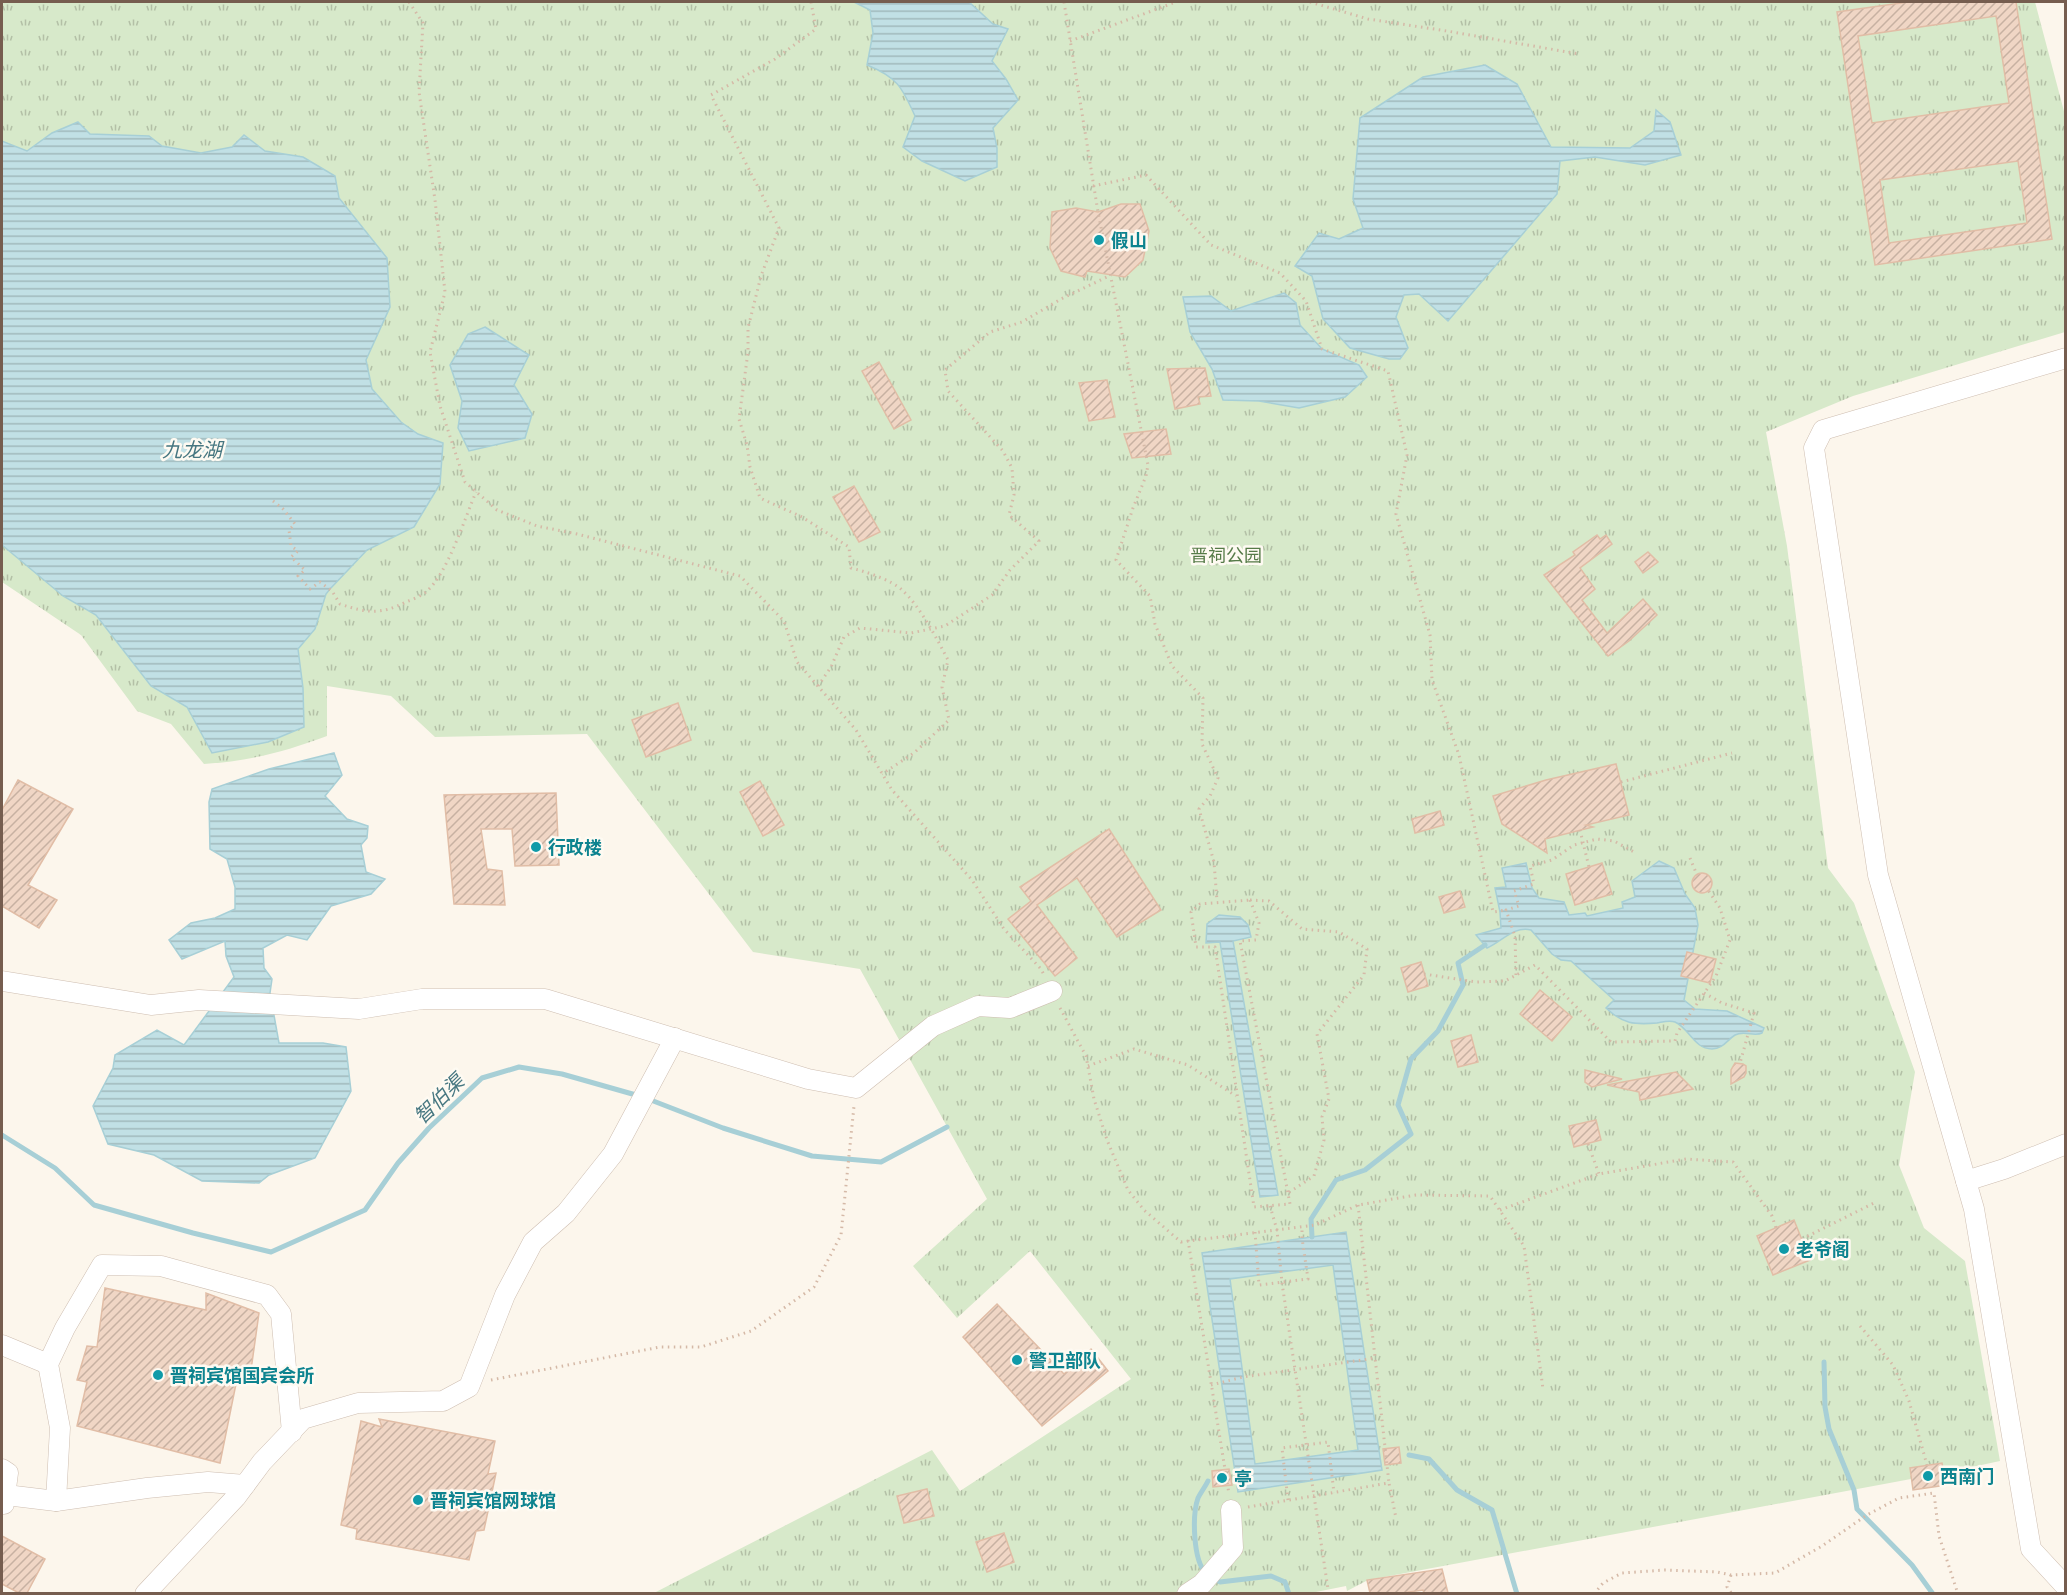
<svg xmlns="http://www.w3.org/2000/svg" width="2067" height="1595" viewBox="0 0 2067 1595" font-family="Poppins,'Noto Sans SC',sans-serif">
<defs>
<pattern id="park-tufts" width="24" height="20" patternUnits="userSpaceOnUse" patternTransform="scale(1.5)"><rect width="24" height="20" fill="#d7e9ca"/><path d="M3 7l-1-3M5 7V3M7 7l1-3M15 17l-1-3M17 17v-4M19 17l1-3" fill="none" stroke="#b3c0a6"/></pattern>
<pattern id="water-rules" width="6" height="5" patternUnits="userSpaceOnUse" patternTransform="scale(1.5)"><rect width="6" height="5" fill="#c1e0e5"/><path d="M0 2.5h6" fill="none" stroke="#a1b9bc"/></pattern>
<pattern id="building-hatch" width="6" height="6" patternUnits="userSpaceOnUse" patternTransform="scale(1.5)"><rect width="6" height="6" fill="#f0d6c5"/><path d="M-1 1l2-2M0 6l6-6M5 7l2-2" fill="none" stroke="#c7b1a2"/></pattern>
</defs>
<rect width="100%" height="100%" fill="#fcf6ec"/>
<path fill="url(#park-tufts)" d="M2,2H2035L2065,115V332L1853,396L1766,432L1787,546L1828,868L1854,903L1915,1072L1899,1165L1924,1228L1965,1261L2000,1461L1944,1473L1942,1463L1910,1468L1911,1479L1368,1580L1347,1591L1346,1586L1306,1594L654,1593L932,1450L960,1491L1131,1379L1030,1251L957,1318L913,1266L987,1199L860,969L753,952L587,734L435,737L391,696L327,686V736C284,752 250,761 204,764L171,724L137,711L81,635L2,582Z"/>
<g fill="url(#water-rules)" stroke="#a7cfd6" stroke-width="1.5" fill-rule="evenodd">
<path d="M854,2H969L993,24L1008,29L992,61L1006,79L1018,100L993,128L997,148V167L965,181L922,161L903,147L915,116C902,87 897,77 867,65L873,33L870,10Z"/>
<path d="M1485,65L1517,84L1551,147L1630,148L1654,131L1656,110L1670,122L1681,155L1645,165L1595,157L1560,161L1557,194L1448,321L1419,294L1404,295L1396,317L1408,348L1400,359H1389L1350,348L1323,319L1312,276L1295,266L1319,233L1339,239L1363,228L1353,199L1360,118L1423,77Z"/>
<path d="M78,122L90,134L149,136L162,146L201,153L232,147L244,135L265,151L303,157L335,176L339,198L387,258L390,307L366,360L372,389L401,422L418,434L443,443L440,484L414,527L367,550L330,589L326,594L315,629L298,649L303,688L304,727L268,742L212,753L187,707L151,686L96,615L63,596L2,545V141L27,151L52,133Z"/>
<path d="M1284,293L1296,303L1300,325L1322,349L1359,365L1367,377L1345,397L1299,408L1259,401L1223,400L1212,369L1190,332L1183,297L1211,296L1231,311Z"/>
<path d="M485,327L529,355L514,385L532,414L525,438L469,451L458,428L462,401L450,365L468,334Z"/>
<path d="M334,753L342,775L325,796L347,819L368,826L367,838L361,845L366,872L385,879L371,894L331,906L307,940L287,935L263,948L264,968L272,979L270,993L279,1043H323L346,1047L351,1091L315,1158L269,1175L259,1183L202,1181L154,1155L108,1144L93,1106L113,1068L115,1055L157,1030L184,1045L234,977L226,956L225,941L182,959L169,940L191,923L215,918L235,909V887L227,859L210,849L209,802L212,789L269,769Z"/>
<path d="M1659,861L1674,868L1685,894L1695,908L1698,925L1684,1000L1695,1009L1727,1011L1764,1028L1762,1033C1754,1037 1744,1030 1735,1035C1727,1040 1723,1049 1712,1049C1694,1049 1689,1028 1675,1022C1669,1020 1663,1022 1657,1023C1634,1025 1623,1024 1606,1008L1614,1000L1571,961L1561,960L1552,954L1531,930C1513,926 1503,941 1487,948L1476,935L1501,928L1500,912L1495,888L1506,887L1502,868L1526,863L1532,888L1539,898L1564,902L1569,915L1585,913L1587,916L1623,908L1622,902L1635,897L1632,881Z"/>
<path d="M1219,915L1240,917L1248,925L1251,937L1233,941L1278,1195L1260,1197L1220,942L1206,943L1207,924Z"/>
<path d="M1346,1232L1382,1470L1238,1492L1202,1253ZM1333,1265L1358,1450L1255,1464L1230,1279Z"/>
</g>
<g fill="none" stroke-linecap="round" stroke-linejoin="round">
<g stroke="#a7cfd6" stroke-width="5">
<path d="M2,1135L55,1168L94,1205L193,1233L271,1252L365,1210L398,1163L429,1128L482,1078L519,1067L562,1074L643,1097L723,1128L812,1156L881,1162L947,1127"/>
<path d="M1312,1237L1311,1219L1336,1180L1365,1170L1411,1134L1398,1105L1411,1059L1438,1031L1463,985L1458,963L1485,945"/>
<path d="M1824,1362L1825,1407L1829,1429L1854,1490L1857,1509L1912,1565L1933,1594"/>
<path d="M1409,1455L1429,1459L1457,1490L1492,1510L1517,1594"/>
<path d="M1206,1573C1193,1561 1192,1515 1198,1498C1201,1492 1205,1487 1208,1481"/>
<path d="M1214,1578L1220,1582L1271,1576L1285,1582L1289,1594"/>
</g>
</g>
<g fill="url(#building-hatch)" stroke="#e1bda6" stroke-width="1.5" fill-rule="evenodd">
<path d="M1908,2H2016L2052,239L1875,265L1837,12ZM1996,16L2009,103L1872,123L1858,36ZM2018,161L2027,223L1889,243L1880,180Z"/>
<path d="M1121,204H1140L1149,231L1143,260L1125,277L1087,271L1085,277L1061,271L1050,248L1052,212L1076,208L1098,212Z"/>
<path d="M879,362L911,420L894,429L862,371Z"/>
<path d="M1205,368L1211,396L1198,397L1200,404L1175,409L1167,369Z"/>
<path d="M1107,380L1115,417L1089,421L1079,383Z"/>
<path d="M1166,429L1171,454L1132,458L1124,434Z"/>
<path d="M854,486L880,532L859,542L833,497Z"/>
<path d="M1597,535L1600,539L1606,535L1612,544L1580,568L1595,589L1582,600L1607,633L1643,599L1657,615L1629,641L1608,656L1544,575L1575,555L1573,552Z"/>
<path d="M1648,552L1658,562L1643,573L1635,562Z"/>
<path d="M678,703L691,740L646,757L632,720Z"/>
<path d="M1616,764L1629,815L1586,825L1593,827L1545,839L1547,853L1502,824L1493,796L1546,780Z"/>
<path d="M18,780L73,809L28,885L57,900L39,928L2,906V810Z"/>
<path d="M760,781L784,825L763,836L740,792Z"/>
<path d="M556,793L559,865L515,866L512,829H481L487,869L502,871L505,905L454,904L444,795Z"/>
<path d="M1440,811L1444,825L1415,833L1412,819Z"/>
<path d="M1109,829L1161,910L1117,937L1077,878L1037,905L1077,958L1055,976L1008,919L1031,901L1020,887Z"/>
<path d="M1602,863L1612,894L1575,905L1566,874Z"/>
<circle cx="1702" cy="883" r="10"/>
<path d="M1460,891L1465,907L1444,913L1439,897Z"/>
<path d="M1687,952L1716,959L1710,983L1681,976Z"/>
<path d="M1421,962L1428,986L1408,992L1401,968Z"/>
<path d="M1540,990L1572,1017L1552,1041L1520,1014Z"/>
<path d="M1471,1035L1478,1062L1458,1067L1451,1041Z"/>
<path d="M1735,1063L1743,1064L1746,1066V1073L1744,1077L1731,1084V1070Z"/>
<path d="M1585,1070L1622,1079L1592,1087L1585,1082Z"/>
<path d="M1676,1072L1693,1089L1640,1100L1639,1092L1607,1085Z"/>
<path d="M1596,1120L1601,1140L1574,1147L1569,1126Z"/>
<path d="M1794,1220L1810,1260L1773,1275L1757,1236Z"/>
<path d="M105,1288L206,1310V1293L259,1313L251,1370L239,1369L220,1463L77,1426L87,1382L77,1380L87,1346L97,1347Z"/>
<path d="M997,1304L1064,1374L1091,1349L1108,1371L1042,1426L963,1337Z"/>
<path d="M379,1419L495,1441L488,1474L496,1473L484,1530L476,1531L469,1560L356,1539L357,1529L341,1525L361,1421L382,1427Z"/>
<path d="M1399,1447L1401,1463L1385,1465L1383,1449Z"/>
<path d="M1942,1463L1946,1485L1913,1490L1910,1468Z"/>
<path d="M1229,1469L1232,1485L1213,1487L1212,1471Z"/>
<path d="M927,1489L934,1516L904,1523L897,1496Z"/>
<path d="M1004,1533L1014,1562L987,1572L976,1542Z"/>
<path d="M2,1536L45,1559L27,1593H19L2,1584Z"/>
<path d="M1442,1569L1448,1593H1424L1423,1590L1402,1593H1370L1367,1580Z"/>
</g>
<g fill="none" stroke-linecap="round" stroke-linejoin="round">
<defs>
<g id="minor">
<path d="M2066,358L1823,430L1814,448L1878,875L1974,1209L2031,1549L2066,1587"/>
<path d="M2,981L151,1005L199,1000L359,1009L422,999H545L808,1079L856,1088L933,1026L978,1006L1010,1008L1052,991"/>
<path d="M1966,1181L2004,1169L2066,1144"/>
<path d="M2,1345L48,1364"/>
<path d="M2,1469L8,1473L4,1504H2"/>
<path d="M6,1495L56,1501L147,1488L208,1482L245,1485"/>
<path d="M56,1501L60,1428L48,1364L65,1328L102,1265L161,1266L267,1295L281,1314L292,1432"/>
<path d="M145,1594L236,1497L262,1462L303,1419L358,1403L443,1401L469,1387L505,1295L533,1242L566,1213L613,1154L675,1038"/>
<path d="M1187,1594L1202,1584L1233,1548L1231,1510"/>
</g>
</defs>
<use href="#minor" stroke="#cebeb1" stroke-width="21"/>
<g stroke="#d5b9a7" stroke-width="3" stroke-dasharray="1.5 4.5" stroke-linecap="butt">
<path d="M409,2L423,23L419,92L435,200L445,292L430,352L440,406L465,482L497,510L537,526L577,534L740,576L784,621L797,662L856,730L892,790L972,880L1004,929L1041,969L1044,975"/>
<path d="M811,2L816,29L775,59L711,95L779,228L761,276L748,328V352L739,419L747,445L750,467L760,498L802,517L849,547L851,568C864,571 892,580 902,590C920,606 937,639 948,660L942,687L949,720L914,753L882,774"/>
<path d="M1064,2L1098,212L1148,465L1146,476L1133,508L1116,560L1150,596L1155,624L1172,666L1203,698L1202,744L1218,778L1210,796L1199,809L1214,862L1217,901"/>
<path d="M1310,2L1368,19L1447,31L1579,54"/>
<path d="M1070,41L1176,2"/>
<path d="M1093,186L1146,175L1211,245L1280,273L1306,301L1322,349L1388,371L1407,455L1396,514L1430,635L1432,680L1459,755L1493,912L1506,910"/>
<path d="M273,501L283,509L295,524L289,530L291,546L298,551L291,557L305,570L298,576L310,589L320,582L332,591L340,604C367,613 380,615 406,602C413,599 422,596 427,591C447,574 465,518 476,492"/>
<path d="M818,686L831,667L844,637L860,628L911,633L945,626L992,595L1010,570L1039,541L1009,515L1014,495L1012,468L1003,451L948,391L945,370L990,332L1022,322L1061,299L1111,275"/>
<path d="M1621,782L1732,753"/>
<path d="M1580,830L1589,867"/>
<path d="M1690,858L1697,875"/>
<path d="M1250,900L1259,923L1256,940L1240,941L1290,1204L1254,1207L1215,947H1196L1191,912L1200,904Z"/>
<path d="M1250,900L1269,901L1302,929L1339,932L1367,949L1364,975L1317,1034L1329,1099L1322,1117L1324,1140L1314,1176L1288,1193"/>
<path d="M1424,974L1476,982L1505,981L1535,965L1611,1042L1675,1041L1677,1033L1716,976L1730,940L1720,908L1708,890"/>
<path d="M1516,975L1515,936L1506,910L1519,906L1514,891L1534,884L1530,866L1552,860L1574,845L1597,839L1614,841L1634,852"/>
<path d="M1704,993L1722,1003L1754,1013L1740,1063"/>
<path d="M1060,1008L1086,1056L1094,1099L1107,1140L1128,1190L1144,1210L1181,1242L1315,1225L1358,1205L1416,1195L1490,1196L1524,1246L1543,1389"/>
<path d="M1088,1066L1134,1049L1188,1065L1236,1096"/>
<path d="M1588,1144L1599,1174"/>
<path d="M1358,1205L1389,1483"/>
<path d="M1270,1206L1277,1230L1282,1283L1328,1589"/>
<path d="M1500,1210L1599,1174L1686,1159L1733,1162L1772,1216L1776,1228"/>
<path d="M1255,1232L1259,1285L1308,1279L1302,1238V1226"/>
<path d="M1802,1239L1874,1203"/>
<path d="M1188,1240L1229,1494"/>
<path d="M1860,1326L1893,1365L1909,1401L1927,1465"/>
<path d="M491,1380L660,1347H701L751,1331L814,1287L841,1235L854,1106"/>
<path d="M1211,1385L1243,1377L1376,1358"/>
<path d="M1288,1500L1282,1448L1328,1442L1334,1493"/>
<path d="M1248,1507L1389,1483L1396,1518"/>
<path d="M1731,1575L1727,1587L1732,1594"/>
<path d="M1594,1594L1603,1583L1622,1573L1665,1570L1717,1572L1731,1575L1775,1573L1822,1546L1867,1515L1899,1498L1934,1493L1939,1536L1958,1594"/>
</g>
<use href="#minor" stroke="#fff" stroke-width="20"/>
</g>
<g fill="#0f9aa8" stroke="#fefaf2" stroke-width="2">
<circle cx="1099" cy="240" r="6"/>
<circle cx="536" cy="847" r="6"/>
<circle cx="1784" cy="1249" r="6"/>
<circle cx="1017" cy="1360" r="6"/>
<circle cx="158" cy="1375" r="6"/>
<circle cx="1928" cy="1476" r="6"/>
<circle cx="1222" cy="1478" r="6"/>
<circle cx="418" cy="1500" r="6"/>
</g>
<g text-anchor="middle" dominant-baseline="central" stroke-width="5" stroke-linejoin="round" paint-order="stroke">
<g font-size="18" font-weight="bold" fill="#0d838f" stroke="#fefaf2" text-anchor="start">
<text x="1111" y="240">假山</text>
<text x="548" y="847">行政楼</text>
<text x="1796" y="1249">老爷阁</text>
<text x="1029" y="1360">警卫部队</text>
<text x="170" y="1375">晋祠宾馆国宾会所</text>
<text x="1940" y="1476">西南门</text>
<text x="1234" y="1478">亭</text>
<text x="430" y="1500">晋祠宾馆网球馆</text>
</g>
<g font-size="18" fill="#567b48" stroke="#fefaf2">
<text x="1226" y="555">晋祠公园</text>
</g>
<g font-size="20" font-style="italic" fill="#477781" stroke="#fefaf2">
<text x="192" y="450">九龙湖</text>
<text transform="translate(439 1099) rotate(-44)">智伯渠</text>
</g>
</g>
<rect width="2067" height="1595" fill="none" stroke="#765d4f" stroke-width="6"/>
</svg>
